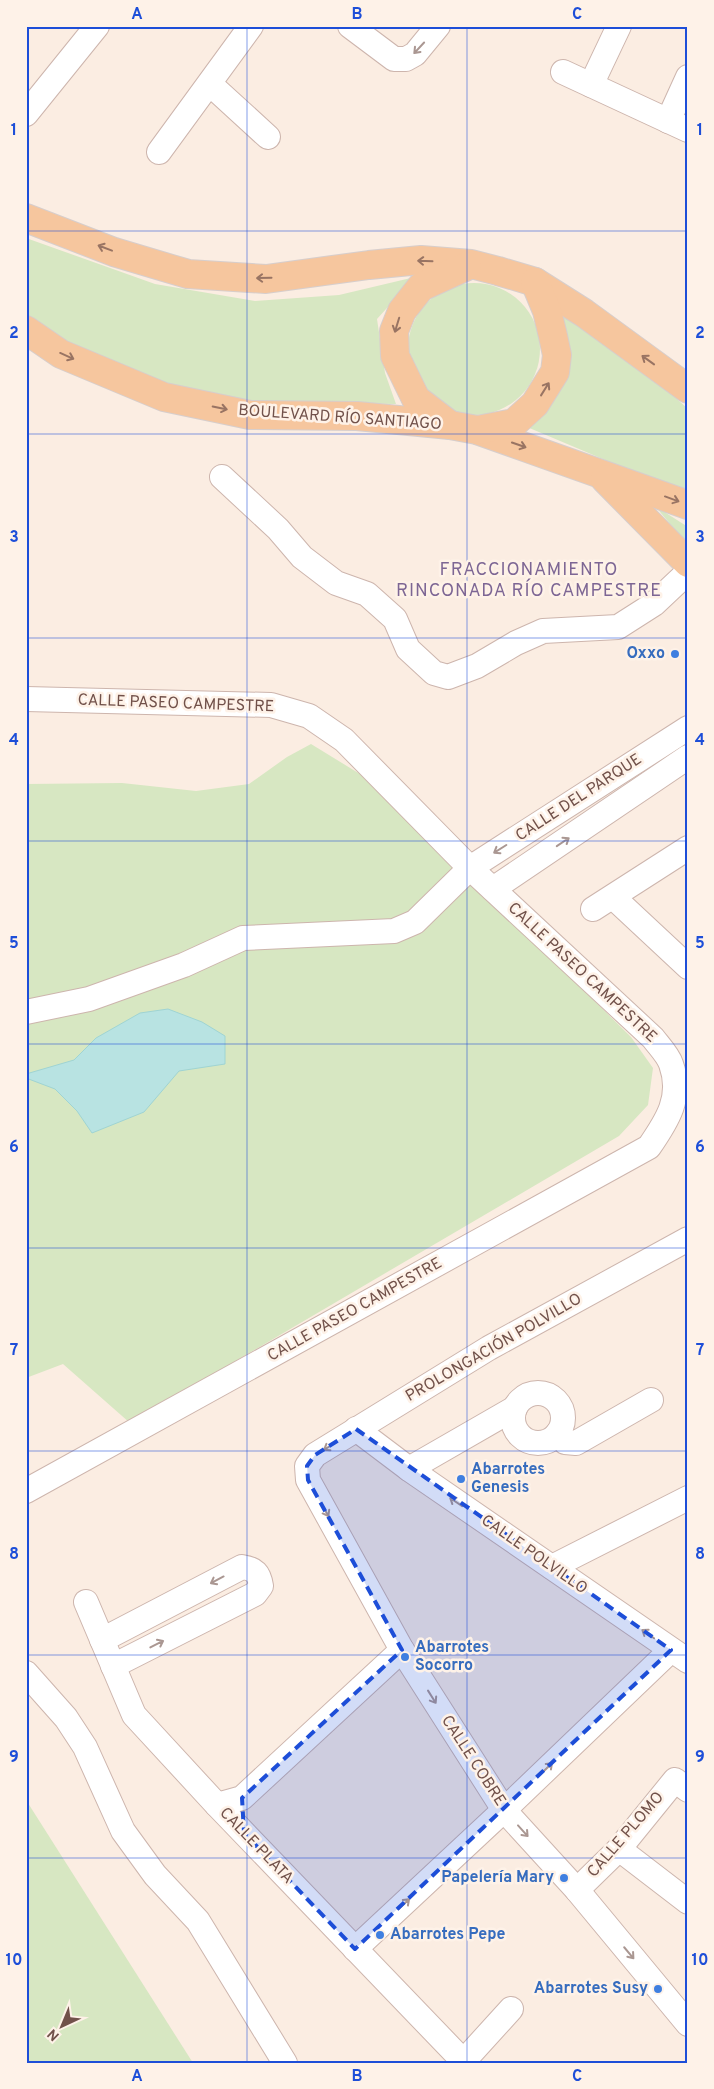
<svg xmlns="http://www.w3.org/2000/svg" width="714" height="2089" viewBox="0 0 714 2089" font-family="Overpass,sans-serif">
<rect width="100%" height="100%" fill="#fbede2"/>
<g fill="#d7e7c2">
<path d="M26,238L155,284L255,301L339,295L415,277L377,319L385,373L396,404L230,402L147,378L67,344L26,316Z"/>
<circle cx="474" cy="349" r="66"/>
<path d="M560,310L649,374L688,409V495L527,427L553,401L570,365Z"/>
<path d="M655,506L688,527V545Z"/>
<path d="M311,744L373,782L631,1037L653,1068L648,1105L619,1136L130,1423L63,1364L26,1378V784L122,783L196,791L249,784L287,757Z"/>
<path d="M26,1800L193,2063H26Z"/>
</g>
<path fill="#b8e3e2" stroke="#9fd4d3" d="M168,1009L202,1022L225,1036V1064L179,1071L144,1112L92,1133L77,1111L55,1089L26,1078V1074L74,1060L96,1038L140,1013Z"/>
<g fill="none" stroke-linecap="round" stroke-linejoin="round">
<defs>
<g id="minor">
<path d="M350,26L394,59H406L415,54L438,26"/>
<path d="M563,72L688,130"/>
<path d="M210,84L268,137"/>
<path d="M591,85L619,26"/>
<path d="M26,114L97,26"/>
<path d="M668,121L688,77"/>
<path d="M159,152L251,26"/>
<path d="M222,477L278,529L302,557L336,583L367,594L395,619L408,649L434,673L448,677L477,666L516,643L543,631L618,627L654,604L688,572"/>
<path d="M26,699L271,705L309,716L344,740L470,868L653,1038C659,1046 668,1055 671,1064C683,1097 667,1121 649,1147L26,1491"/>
<path d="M493,889L688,757"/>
<path d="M613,897L688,967"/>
<path d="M593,909L688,848"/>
<path d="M26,1012L89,999L184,965L243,938L394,931L415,922L470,868L688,728"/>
<path d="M688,1239L489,1348L315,1455L307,1466L308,1480L402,1650L504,1810L577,1890L688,2024"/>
<circle cx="538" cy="1418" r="25"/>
<path d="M356,1429L409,1469L688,1661"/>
<path d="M558,1433L565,1442L576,1443L651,1400"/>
<path d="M409,1469L515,1408"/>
<path d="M552,1567L688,1498"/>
<path d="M86,1602L134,1715L217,1805L465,2063"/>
<path d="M102,1640L242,1567C255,1569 259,1573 261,1586L255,1594L113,1666"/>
<path d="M26,1673L66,1718L85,1747L123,1831L155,1875L198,1921L285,2063"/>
<path d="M217,1805L242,1798L402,1650"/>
<path d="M619,1849L688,1902"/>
<path d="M577,1890L619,1849L675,1780L688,1790"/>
<path d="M355,1949L504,1810L671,1650"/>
<path d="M462,2063L511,2009"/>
</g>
<g id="major">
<path d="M26,218L114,252L188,274L266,279L369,265L421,260L471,264L498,271L535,282L584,313L688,389"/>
<path d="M26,330L61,354L164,397L250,415L357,416L450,425L477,430L688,505"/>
<path d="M450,425L416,399L395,356L394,331L402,311L421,287L467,266"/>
<path d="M478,430L514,423L535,404L555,372L557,355L553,336L547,311L535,282"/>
<path d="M605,479L688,563"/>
</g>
</defs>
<use href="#minor" stroke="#cdb5ad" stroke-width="26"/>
<use href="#major" stroke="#d7cecc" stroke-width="30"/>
<use href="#minor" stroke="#fff" stroke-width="24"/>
<use href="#major" stroke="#f6c69e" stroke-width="28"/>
</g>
<defs><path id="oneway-shaft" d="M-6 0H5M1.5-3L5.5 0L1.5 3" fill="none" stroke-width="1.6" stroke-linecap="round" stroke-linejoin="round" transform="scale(1.25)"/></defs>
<g stroke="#aa9792">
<use href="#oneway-shaft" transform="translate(419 48) rotate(133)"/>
<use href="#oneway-shaft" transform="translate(563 842) rotate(-34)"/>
<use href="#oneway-shaft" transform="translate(500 849) rotate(148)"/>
<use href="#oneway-shaft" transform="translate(330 1446) rotate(148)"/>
<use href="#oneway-shaft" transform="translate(456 1502) rotate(-146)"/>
<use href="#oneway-shaft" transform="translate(325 1510) rotate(61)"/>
<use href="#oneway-shaft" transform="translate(217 1580) rotate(152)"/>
<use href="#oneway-shaft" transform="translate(648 1634) rotate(-145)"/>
<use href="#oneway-shaft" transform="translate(157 1644) rotate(-27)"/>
<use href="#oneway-shaft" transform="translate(432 1697) rotate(58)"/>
<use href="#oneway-shaft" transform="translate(547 1768) rotate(-44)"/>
<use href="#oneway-shaft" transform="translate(523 1831) rotate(48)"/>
<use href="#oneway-shaft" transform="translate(404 1904) rotate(-43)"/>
<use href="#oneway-shaft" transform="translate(629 1953) rotate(50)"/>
</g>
<g stroke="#997463">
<use href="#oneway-shaft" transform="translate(105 248) rotate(-159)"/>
<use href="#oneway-shaft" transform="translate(425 261) rotate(-178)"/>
<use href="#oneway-shaft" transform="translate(264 278) rotate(179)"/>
<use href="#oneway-shaft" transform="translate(397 325) rotate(107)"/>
<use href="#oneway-shaft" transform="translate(67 356) rotate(24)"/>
<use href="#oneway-shaft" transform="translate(648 360) rotate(-144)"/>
<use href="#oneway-shaft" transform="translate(545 389) rotate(-58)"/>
<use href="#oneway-shaft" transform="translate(220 408) rotate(12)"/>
<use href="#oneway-shaft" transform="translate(519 445) rotate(19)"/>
<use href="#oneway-shaft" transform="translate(672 499) rotate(20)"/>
</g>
<path fill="#1d4ed8" fill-opacity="0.2" stroke="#1d4ed8" stroke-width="4" stroke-dasharray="10 6" stroke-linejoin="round" d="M356,1429L671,1650L355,1949L244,1833L242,1798L402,1650L308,1480L307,1466L315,1455Z"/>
<path fill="none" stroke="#1d4ed8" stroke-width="1" stroke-opacity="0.55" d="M247,26V2063M467,26V2063M26,231H688M26,434H688M26,638H688M26,841H688M26,1044H688M26,1248H688M26,1451H688M26,1655H688M26,1858H688"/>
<g fill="#3f7fe0" stroke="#fef2e8" stroke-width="2">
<circle cx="675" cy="654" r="5"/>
<circle cx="461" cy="1479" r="5"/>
<circle cx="405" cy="1657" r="5"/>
<circle cx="564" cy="1878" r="5"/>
<circle cx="380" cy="1935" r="5"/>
<circle cx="658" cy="1989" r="5"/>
</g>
<g text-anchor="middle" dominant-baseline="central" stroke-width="5" stroke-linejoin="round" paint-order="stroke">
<g font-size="16" fill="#71514a" stroke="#fef2e8">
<text transform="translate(340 418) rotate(4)">BOULEVARD RÍO SANTIAGO</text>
<text transform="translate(176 704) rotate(2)">CALLE PASEO CAMPESTRE</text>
<text transform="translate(579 798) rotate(-33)">CALLE DEL PARQUE</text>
<text transform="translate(582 973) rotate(43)">CALLE PASEO CAMPESTRE</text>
<text transform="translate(355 1310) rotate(-29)">CALLE PASEO CAMPESTRE</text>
<text transform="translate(494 1348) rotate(-30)">PROLONGACIÓN POLVILLO</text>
<text transform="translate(534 1555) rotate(35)">CALLE POLVILLO</text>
<text transform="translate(473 1761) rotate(57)">CALLE COBRE</text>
<text transform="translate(626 1835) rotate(-49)">CALLE PLOMO</text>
<text transform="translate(256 1846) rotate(46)">CALLE PLATA</text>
</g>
<g font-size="16" font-weight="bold" fill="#366cbe" stroke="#fef2e8" text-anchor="end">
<text x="665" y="654">Oxxo</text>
<text x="471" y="1470" text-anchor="start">Abarrotes<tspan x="471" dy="18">Genesis</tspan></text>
<text x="415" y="1648" text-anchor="start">Abarrotes<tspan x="415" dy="18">Socorro</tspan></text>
<text x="554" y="1878">Papelería Mary</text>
<text x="390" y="1935" text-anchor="start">Abarrotes Pepe</text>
<text x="648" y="1989">Abarrotes Susy</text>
</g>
<g font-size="18" letter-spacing="1" fill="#7d6694" stroke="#fef2e8">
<text x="529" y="570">FRACCIONAMIENTO<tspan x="529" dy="21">RINCONADA RÍO CAMPESTRE</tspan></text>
</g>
</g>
<rect width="714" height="2089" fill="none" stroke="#fef2e8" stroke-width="55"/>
<g transform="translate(62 2026) rotate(224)" stroke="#fef2e8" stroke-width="4" paint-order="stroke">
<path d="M0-4L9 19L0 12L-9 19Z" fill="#71514a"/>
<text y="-8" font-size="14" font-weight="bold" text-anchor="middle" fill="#71514a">N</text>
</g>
<rect x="28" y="28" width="658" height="2034" fill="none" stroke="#1d4ed8" stroke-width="2"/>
<g font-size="16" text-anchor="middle" font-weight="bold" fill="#1d4ed8">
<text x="137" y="19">A</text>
<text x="357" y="19">B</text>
<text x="577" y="19">C</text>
<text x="14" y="135">1</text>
<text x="700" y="135">1</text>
<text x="14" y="338">2</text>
<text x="700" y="338">2</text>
<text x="14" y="542">3</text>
<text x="700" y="542">3</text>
<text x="14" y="745">4</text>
<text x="700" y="745">4</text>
<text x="14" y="948">5</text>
<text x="700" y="948">5</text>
<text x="14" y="1152">6</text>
<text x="700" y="1152">6</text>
<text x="14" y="1355">7</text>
<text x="700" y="1355">7</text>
<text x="14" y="1559">8</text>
<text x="700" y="1559">8</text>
<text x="14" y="1762">9</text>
<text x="700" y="1762">9</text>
<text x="14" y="1965">10</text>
<text x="700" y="1965">10</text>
<text x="137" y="2081">A</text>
<text x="357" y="2081">B</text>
<text x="577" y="2081">C</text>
</g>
</svg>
